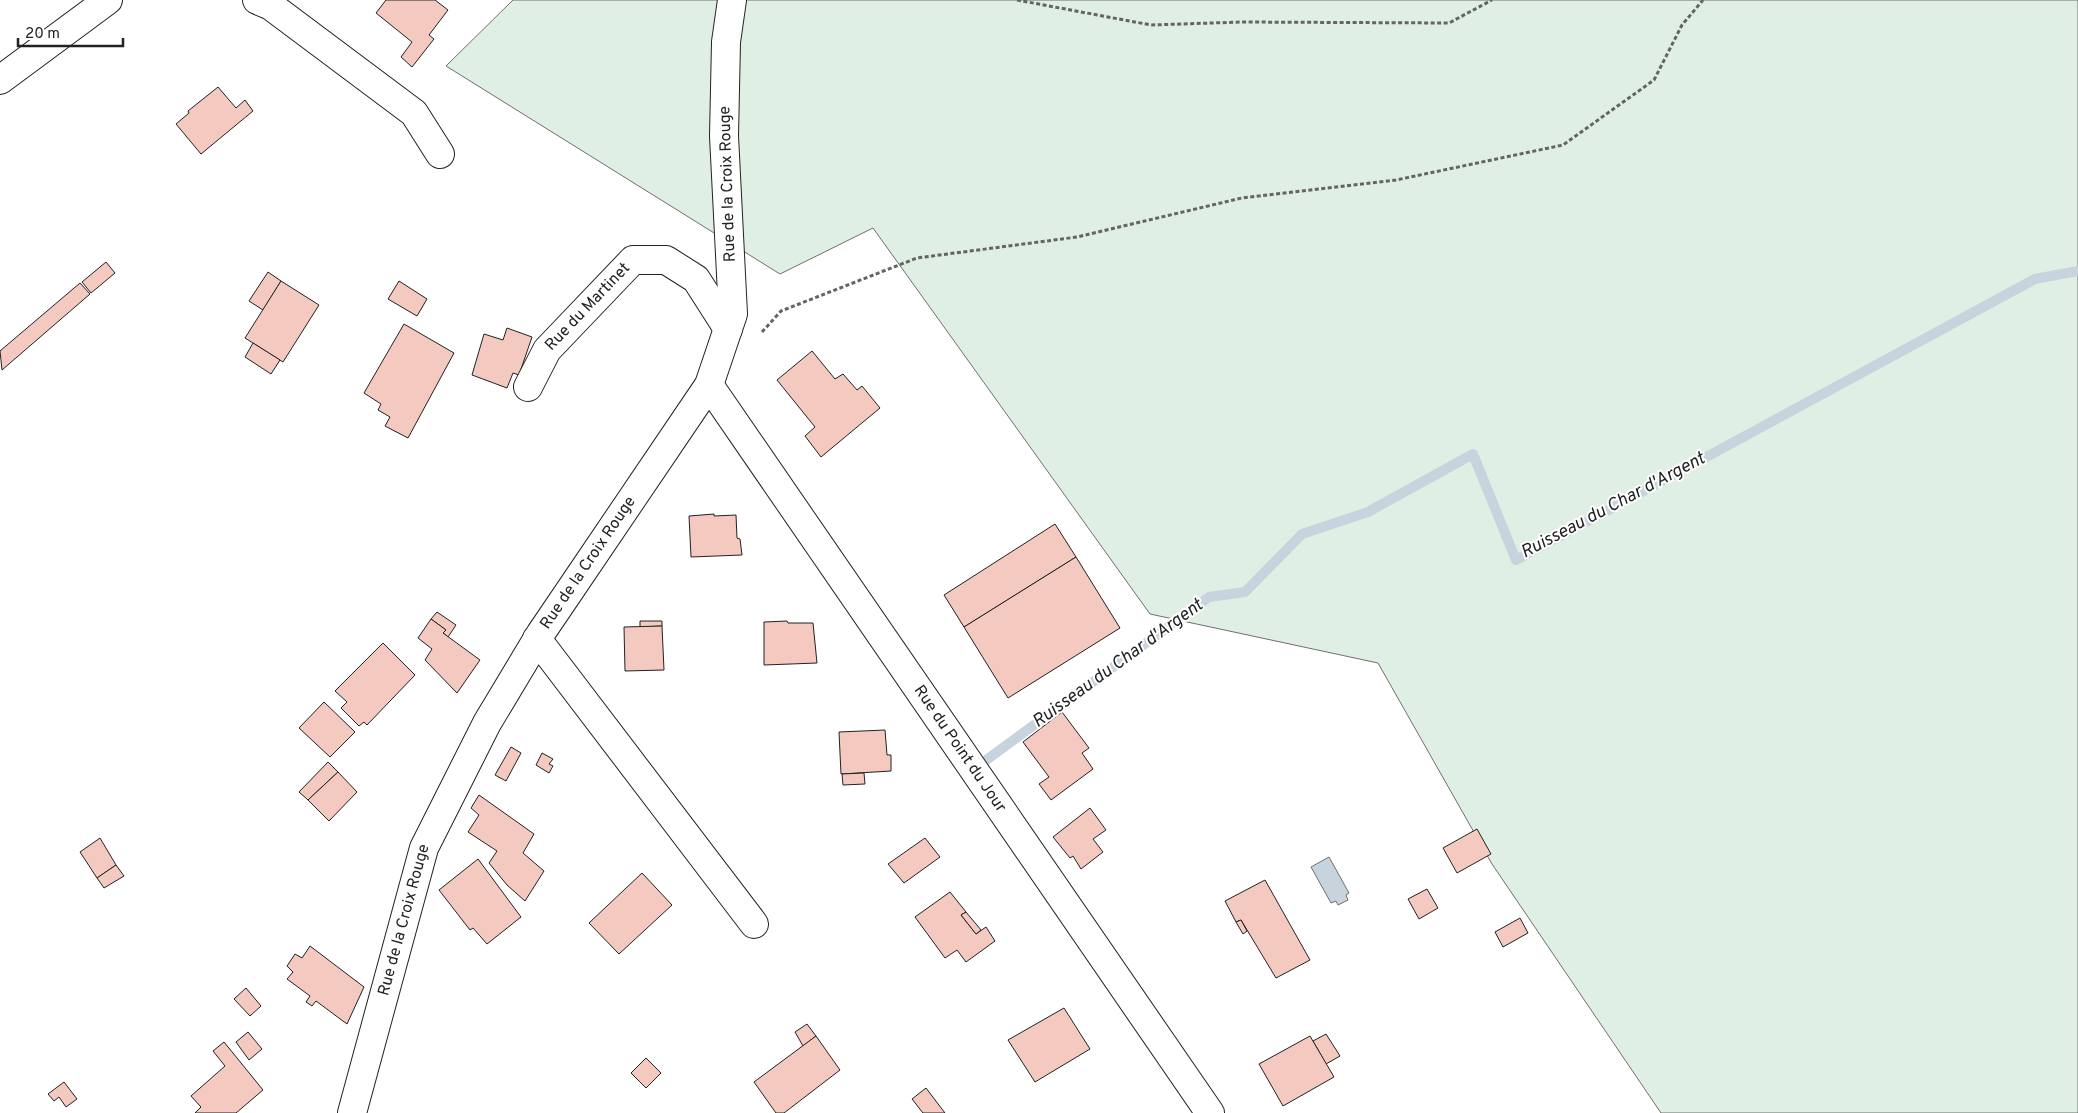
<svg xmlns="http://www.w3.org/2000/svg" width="2078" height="1113" viewBox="0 0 2078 1113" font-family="Overpass,sans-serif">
<rect width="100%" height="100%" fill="#fff"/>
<path fill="#e0efe3" stroke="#6f6f6f" d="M513,0H2078V1113H1661L1492,864L1378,663L1150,614L873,228L780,274L446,66Z"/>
<path fill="#c7d3dd" stroke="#6f6f6f" d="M1329,857L1349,893L1346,895L1348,900L1338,905L1336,901L1331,903L1311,867Z"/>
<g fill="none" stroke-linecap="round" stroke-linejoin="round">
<path stroke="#c7d3dd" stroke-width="10" d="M974,769L1209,597L1245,592L1302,534L1368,512L1473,454L1516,560L2035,279L2078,271"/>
</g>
<g fill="#f3c9c0" stroke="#222">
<path d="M386,0H435L448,10L429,35L434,39L412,67L401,57L412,42L376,13Z"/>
<path d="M218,87L236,108L245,100L253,111L201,154L176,124L189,113L188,111Z"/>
<path d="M106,262L115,273L91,293L82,282Z"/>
<path d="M268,272L281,281L263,310L249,301Z"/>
<path d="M281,281L319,305L283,362L245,338Z"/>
<path d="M399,281L427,299L417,316L388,299Z"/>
<path d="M80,283L90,294L2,370L0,351Z"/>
<path d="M404,324L454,353L408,438L385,426L390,417L378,410L381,404L364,393Z"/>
<path d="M507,328L532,337L519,375L513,373L507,388L472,375L484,334L503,340Z"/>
<path d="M253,343L280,360L271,374L245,357Z"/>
<path d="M812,351L835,379L843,374L857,390L862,386L880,408L821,457L805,436L815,427L777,380Z"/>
<path d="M714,514V516L736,515L737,538L740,539L742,555L691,557L689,516Z"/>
<path d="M1055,524L1076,557L964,627L944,595Z"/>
<path d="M1076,557L1120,628L1008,698L964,627Z"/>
<path d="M437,612L456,625L448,637L443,633L446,630L431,619Z"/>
<path d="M431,619L446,630L443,633L480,660L457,693L425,660L432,649L418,638Z"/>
<path d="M640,621H662V626L640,627Z"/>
<path d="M787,621L788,623H813L817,663L764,665V622Z"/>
<path d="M662,626L664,670L625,671L624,627Z"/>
<path d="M383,643L415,675L367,725L364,722L359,726L341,708L347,702L335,691Z"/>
<path d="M324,702L355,732L330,757L299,728Z"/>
<path d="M1062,712L1089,748L1082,753L1093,769L1051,800L1039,784L1049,777L1023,742Z"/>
<path d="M885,730L887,755H891V771L841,774L839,732Z"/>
<path d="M511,747L521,753L506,781L495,775Z"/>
<path d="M542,753L553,759L549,764L553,766L549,773L536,765Z"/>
<path d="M328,762L338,772L308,800L299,792Z"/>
<path d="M338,772L357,792L329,821L308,800Z"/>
<path d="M864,773L865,784L843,785L842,774Z"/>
<path d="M479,795L534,834L523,853L544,871L525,901L507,885L489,863L497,851L468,832L479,815L471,808Z"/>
<path d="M1090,808L1106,830L1093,839L1103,852L1081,869L1073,856L1070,858L1053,837Z"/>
<path d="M1477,829L1491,854L1457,873L1443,848Z"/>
<path d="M100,838L116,865L97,878L80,852Z"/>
<path d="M925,838L940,857L904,883L888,864Z"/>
<path d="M478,859L521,917L487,944L473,928L470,930L439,890Z"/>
<path d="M116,865L124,876L104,888L97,878Z"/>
<path d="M642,873L672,905L619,954L589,923Z"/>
<path d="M1265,880L1310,960L1276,978L1241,920L1236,922L1225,901Z"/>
<path d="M1427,889L1438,908L1419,919L1408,899Z"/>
<path d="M950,892L966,912L961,915L976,934L986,927L995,941L966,962L957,950L945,958L915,917Z"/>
<path d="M966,912L981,930L976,934L961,915Z"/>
<path d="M1520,918L1528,933L1503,947L1495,932Z"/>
<path d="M1241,920L1247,931L1243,934L1236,922Z"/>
<path d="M310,946L364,987L347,1024L316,1001L312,1006L306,1002L310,996L287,979L293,972L287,966L295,954L302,958Z"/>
<path d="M246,988L261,1006L250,1016L234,999Z"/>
<path d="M1064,1008L1090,1049L1035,1082L1008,1040Z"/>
<path d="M807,1024L816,1036L803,1046L795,1032Z"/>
<path d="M248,1032L262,1049L249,1060L236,1042Z"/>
<path d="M1326,1034L1340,1056L1326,1064L1313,1041Z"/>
<path d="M816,1036L840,1070L784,1113H776L754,1082Z"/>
<path d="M1310,1036L1334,1077L1283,1106L1259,1064Z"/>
<path d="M224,1042L263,1090L236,1113H195L201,1107L191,1096L225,1066L213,1051Z"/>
<path d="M646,1058L661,1073L646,1088L631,1073Z"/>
<path d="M64,1082L77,1099L66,1107L59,1097L54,1101L48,1094Z"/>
<path d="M926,1088L945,1113H923L912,1099Z"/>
</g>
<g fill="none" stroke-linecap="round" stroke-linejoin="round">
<defs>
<g id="minor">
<path d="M257,0L271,6L414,113L440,154"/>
<path d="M0,80L108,0"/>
<path id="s1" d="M709,385L1210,1113"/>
<path id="s2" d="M528,387L547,350L633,260H666L696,279L728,329"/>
<path d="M537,639L754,924"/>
<path id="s3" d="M352,1113L424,848L487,723L541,633L709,385L733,314L724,136L726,42L732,0"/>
</g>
</defs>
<use href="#minor" stroke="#222" stroke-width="30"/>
<g stroke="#646464" stroke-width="3" stroke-dasharray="4 2.5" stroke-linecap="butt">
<path d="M1017,0L1151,25L1242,22L1449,23L1492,0"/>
<path d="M762,332L781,311L917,258L1077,237L1242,198L1396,180L1563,145L1654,80L1682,25L1703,0"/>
</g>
<use href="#minor" stroke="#fff" stroke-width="28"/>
</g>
<g text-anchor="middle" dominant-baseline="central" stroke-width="4" stroke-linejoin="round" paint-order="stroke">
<g font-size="16" fill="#222" stroke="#fff">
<text transform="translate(728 184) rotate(-92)">Rue de la Croix Rouge</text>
<text stroke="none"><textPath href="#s2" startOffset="101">Rue du Martinet</textPath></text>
<text stroke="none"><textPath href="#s3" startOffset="604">Rue de la Croix Rouge</textPath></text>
<text stroke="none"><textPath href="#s1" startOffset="442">Rue du Point du Jour</textPath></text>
<text stroke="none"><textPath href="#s3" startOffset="200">Rue de la Croix Rouge</textPath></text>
</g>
<g font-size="18" font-style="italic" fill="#222" stroke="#fff">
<text transform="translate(1613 506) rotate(-28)">Ruisseau du Char d'Argent</text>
<text transform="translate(1118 664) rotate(-36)">Ruisseau du Char d'Argent</text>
</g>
</g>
<path d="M18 38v8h105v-8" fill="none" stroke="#222222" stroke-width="2.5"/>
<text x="25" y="38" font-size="15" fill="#222222" stroke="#ffffff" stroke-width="4" paint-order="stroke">20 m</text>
</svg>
